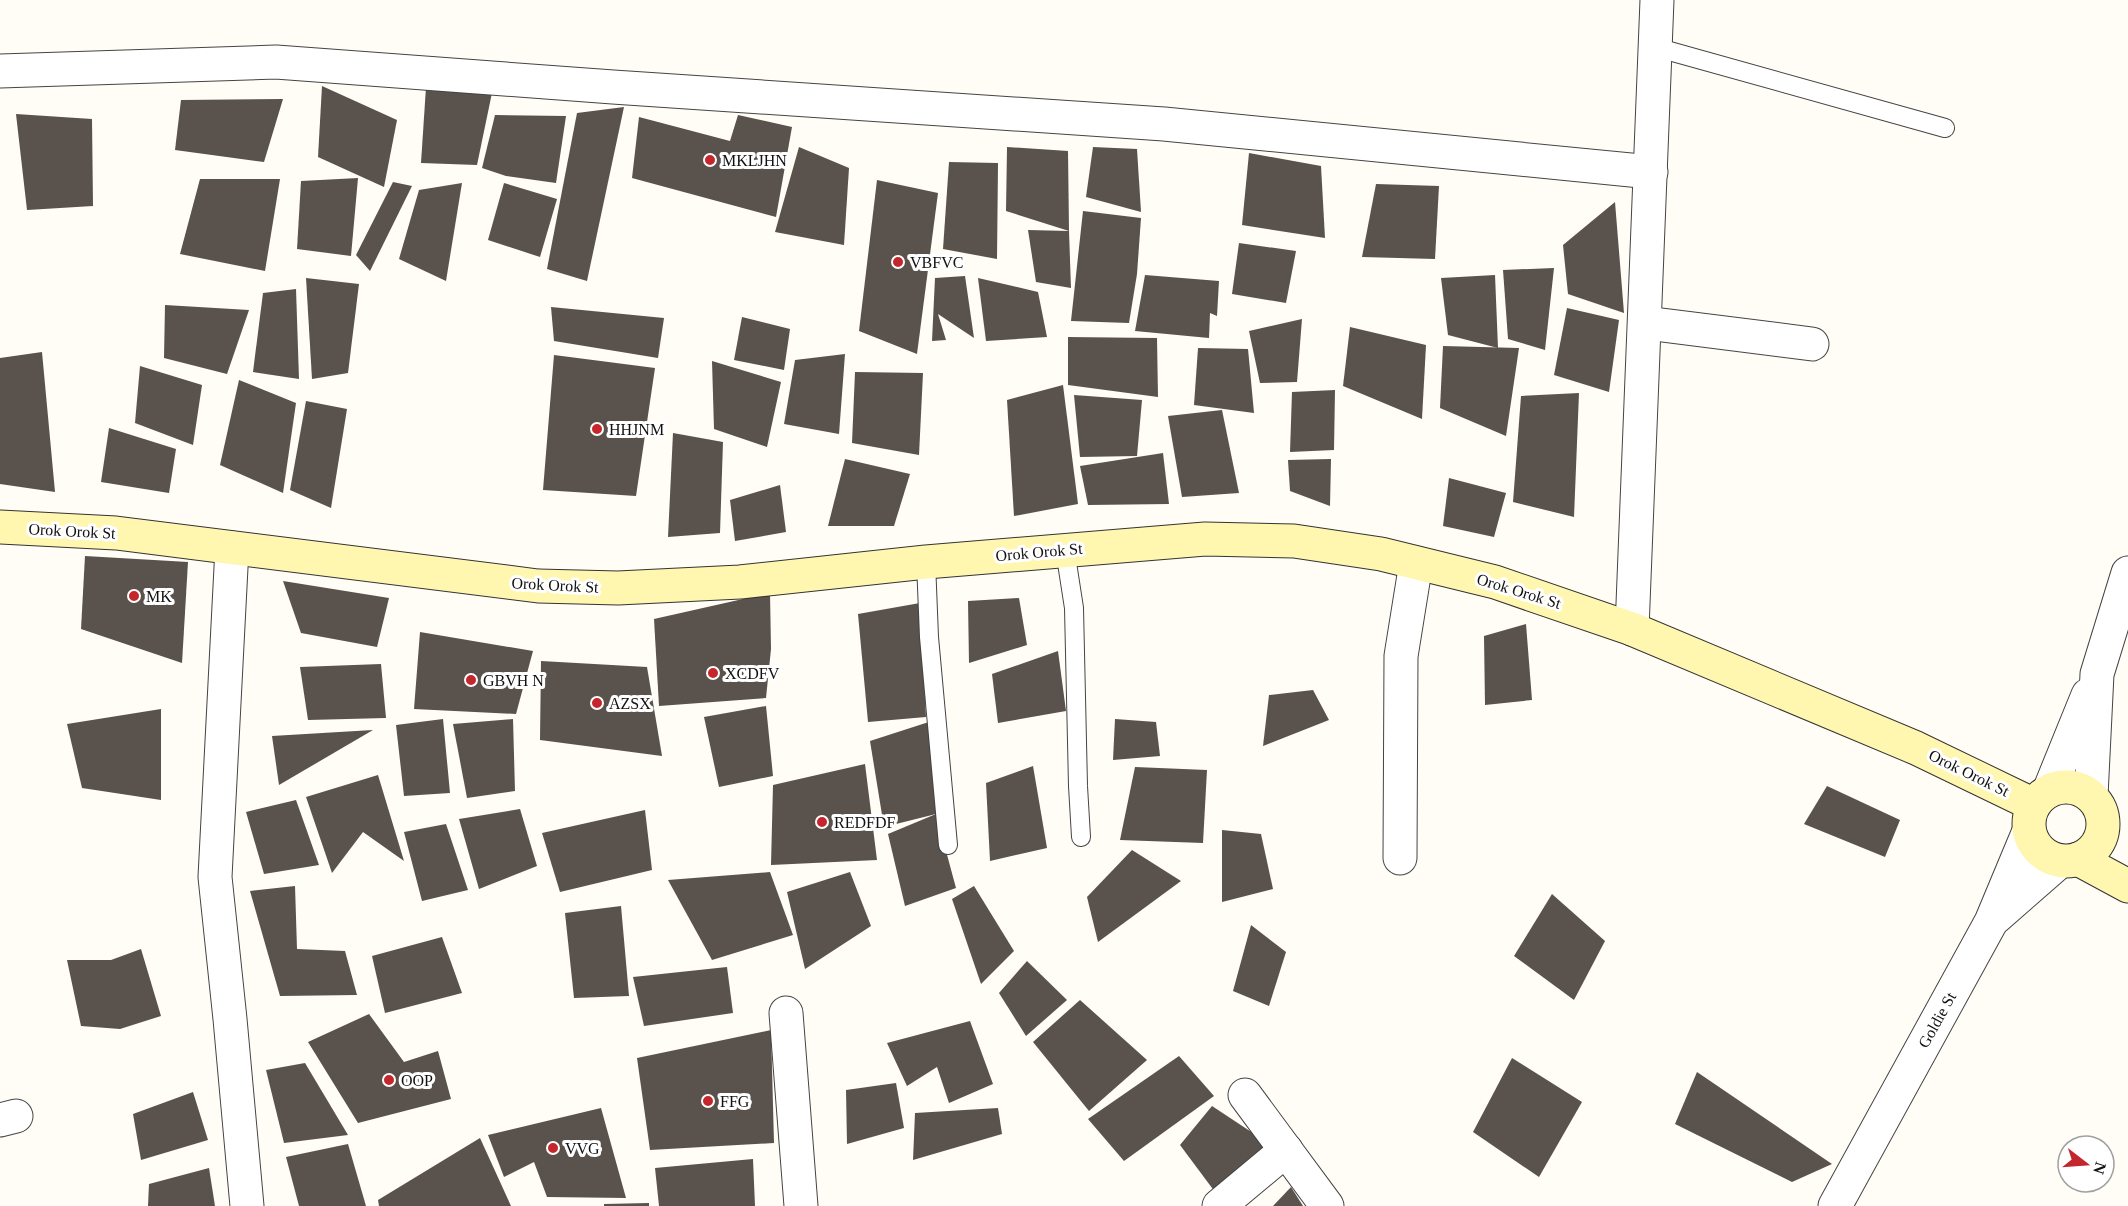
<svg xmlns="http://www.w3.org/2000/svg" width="2128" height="1206" viewBox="0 0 2128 1206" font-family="'Times New Roman',serif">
<rect width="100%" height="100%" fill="#fffdf5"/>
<g fill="#5a524d">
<path d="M322,86L397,120L384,187L318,157Z"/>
<path d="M426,87L493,88L477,165L421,163Z"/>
<path d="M283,99L264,162L175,150L181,100Z"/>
<path d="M624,107L587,281L547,269L577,113Z"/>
<path d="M16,114L92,119L93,206L27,210Z"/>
<path d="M495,115L566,116L556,183L506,176L482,168Z"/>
<path d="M738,115L792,127L776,217L632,178L639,117L730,141Z"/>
<path d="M799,147L849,168L844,245L775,232Z"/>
<path d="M1007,147L1068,151L1069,231L1006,211Z"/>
<path d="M1093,147L1137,149L1141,212L1086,197Z"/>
<path d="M1249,153L1321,166L1325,238L1242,225Z"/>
<path d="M949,162L998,163L997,259L943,249Z"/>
<path d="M358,178L351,256L297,249L301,181Z"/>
<path d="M200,179H280L265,271L180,254Z"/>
<path d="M877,180L938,193L917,354L859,331Z"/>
<path d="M393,182L412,186L370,271L356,255Z"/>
<path d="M462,183L446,281L399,259L419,190Z"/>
<path d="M504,183L557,199L540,257L488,240Z"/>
<path d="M1376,184L1439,186L1435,259L1362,257Z"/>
<path d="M1615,202L1624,313L1568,294L1563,245Z"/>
<path d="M1083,211L1141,218L1137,274L1129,323L1071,321Z"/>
<path d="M1028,230L1069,231L1071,288L1036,282Z"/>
<path d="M1239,243L1296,251L1286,303L1232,294Z"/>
<path d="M1554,268L1545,350L1508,339L1503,270Z"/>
<path d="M1145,275L1219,281L1217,316L1210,313L1209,338L1135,331Z"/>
<path d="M1495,275L1498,348L1448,335L1441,278Z"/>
<path d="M965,276L974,338L938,314L946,340L932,341L935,278Z"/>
<path d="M306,278L359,284L348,373L312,379Z"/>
<path d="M978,278L1038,292L1047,337L986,341Z"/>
<path d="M296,289L299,379L253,372L263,293Z"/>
<path d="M165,305L249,310L227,374L164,358Z"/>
<path d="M551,307L664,318L658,358L554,341Z"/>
<path d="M1567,308L1619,320L1609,392L1554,375Z"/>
<path d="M742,317L790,329L784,370L734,360Z"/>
<path d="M1302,319L1297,382L1260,383L1249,331Z"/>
<path d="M1350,327L1426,345L1422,419L1343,386Z"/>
<path d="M1068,337L1157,338L1158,397L1068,385Z"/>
<path d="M1443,346L1519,348L1506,436L1440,408Z"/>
<path d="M1198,348L1248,349L1254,413L1194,405Z"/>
<path d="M42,352L55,492L0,484V358Z"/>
<path d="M845,354L839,434L784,424L795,360Z"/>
<path d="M554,355L655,368L636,496L543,490Z"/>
<path d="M712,361L781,382L767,447L714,429Z"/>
<path d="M140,366L202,385L193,445L135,423Z"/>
<path d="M855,372L923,373L919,455L852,443Z"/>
<path d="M239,380L296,403L283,493L220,465Z"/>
<path d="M1063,385L1078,504L1014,516L1007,400Z"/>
<path d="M1335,390L1334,450L1290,452L1292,392Z"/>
<path d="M1579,393L1574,517L1513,502L1521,396Z"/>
<path d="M1074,395L1142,400L1137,456L1080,457Z"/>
<path d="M306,401L347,409L331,508L290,490Z"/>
<path d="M1222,410L1239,493L1182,497L1168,416Z"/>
<path d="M109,428L176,449L169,493L101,482Z"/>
<path d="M673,433L723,442L720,533L668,537Z"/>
<path d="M1163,453L1169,504L1088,505L1080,466Z"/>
<path d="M845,459L910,474L894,526H828Z"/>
<path d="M1331,459L1330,506L1290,491L1288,460Z"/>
<path d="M1449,478L1506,493L1494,537L1443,526Z"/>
<path d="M780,485L786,532L735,541L730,500Z"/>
<path d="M85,556L188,562L182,663L81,629Z"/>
<path d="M283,581L389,598L377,647L301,633Z"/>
<path d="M770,593L771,649L766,698L659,706L654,619Z"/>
<path d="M1019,598L1027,645L969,663L968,601Z"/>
<path d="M920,603L926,717L868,722L858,614Z"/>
<path d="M1526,624L1532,700L1485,705L1484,636Z"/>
<path d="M420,632L533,651L516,714L414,709Z"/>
<path d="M1058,651L1066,711L998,723L992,674Z"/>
<path d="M541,661L647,667L662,756L540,740Z"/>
<path d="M381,664L386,718L308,720L300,667Z"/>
<path d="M1313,690L1329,720L1263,746L1269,695Z"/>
<path d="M766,706L773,776L719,787L704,717Z"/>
<path d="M161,709V800L82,788L67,724Z"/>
<path d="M443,719L450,793L404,796L396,725Z"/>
<path d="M513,719L515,791L467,798L453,724Z"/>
<path d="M1115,719L1156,722L1160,756L1113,760Z"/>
<path d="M935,720L936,814L884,827L870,741Z"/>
<path d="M373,730L279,785L272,736Z"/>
<path d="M865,764L877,860L771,865L773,785Z"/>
<path d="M1033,766L1047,848L990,861L986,783Z"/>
<path d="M1135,767L1207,770L1203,843L1120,840Z"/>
<path d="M378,775L404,861L363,832L332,873L306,797Z"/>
<path d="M1827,786L1900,820L1885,857L1804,824Z"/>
<path d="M296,800L319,865L264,874L246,812Z"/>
<path d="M520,809L537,866L479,889L459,819Z"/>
<path d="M645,810L652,870L560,892L542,833Z"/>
<path d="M936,814L956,888L905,906L888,834Z"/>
<path d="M446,824L468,890L422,901L404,832Z"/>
<path d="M1222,830L1261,834L1273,889L1222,902Z"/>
<path d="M1132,850L1181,881L1098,942L1087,897Z"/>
<path d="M770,872L793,935L712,960L668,880Z"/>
<path d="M850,872L871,926L805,969L787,892Z"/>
<path d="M295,886L297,949L345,951L357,995L280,996L250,891Z"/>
<path d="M974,886L1014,951L981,984L952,899Z"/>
<path d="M1552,894L1605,941L1574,1000L1514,956Z"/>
<path d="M621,906L629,996L574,998L565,913Z"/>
<path d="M1251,925L1286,952L1269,1006L1233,991Z"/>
<path d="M442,937L462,993L385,1013L372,956Z"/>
<path d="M141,949L161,1016L120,1029L81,1026L67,960H111Z"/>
<path d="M1027,961L1067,1000L1026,1036L999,993Z"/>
<path d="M727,967L733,1013L644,1026L633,977Z"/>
<path d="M1080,1000L1147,1060L1089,1111L1033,1042Z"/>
<path d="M369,1014L404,1062L438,1051L451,1099L358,1123L308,1042Z"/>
<path d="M970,1021L993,1084L949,1103L937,1067L907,1086L887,1043Z"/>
<path d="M771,1030L774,1143L650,1150L637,1058Z"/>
<path d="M1179,1056L1214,1096L1124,1161L1088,1119Z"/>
<path d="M1512,1058L1582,1102L1539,1177L1473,1132Z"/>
<path d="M305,1063L348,1135L284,1143L266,1070Z"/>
<path d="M1697,1072L1832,1164L1792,1182L1675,1124Z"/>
<path d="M896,1083L904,1128L847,1144L846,1090Z"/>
<path d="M193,1092L208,1140L141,1160L133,1114Z"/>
<path d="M1212,1106L1268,1143L1218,1196L1180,1145Z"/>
<path d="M601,1108L626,1198L547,1197L534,1162L504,1177L488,1135Z"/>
<path d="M998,1108L1002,1134L913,1160L915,1113Z"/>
<path d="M480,1138L511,1206H379L378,1200Z"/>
<path d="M348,1144L366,1206H299L286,1157Z"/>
<path d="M753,1159L755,1206H659L655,1168Z"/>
<path d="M209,1168L215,1206H148L149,1184Z"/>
<path d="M1291,1187L1303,1206H1273Z"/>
<path d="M649,1203V1206H604V1204Z"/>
</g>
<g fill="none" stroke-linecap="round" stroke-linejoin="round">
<defs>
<g id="service">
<path d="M1655,47L1945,128"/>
<path d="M1065,550L1074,608L1078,786L1081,837"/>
<path d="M926,562L929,637L948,845"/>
</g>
<g id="minor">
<path d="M0,71L276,62L613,87L1164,124L1651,172"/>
<path d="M1646,323L1812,344"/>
<path d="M232,548L215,877L230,1019L247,1206"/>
<path d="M1632,629L1657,0"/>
<path d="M1400,858L1401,656L1416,563"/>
<path d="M786,1013L801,1206"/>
<path d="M1245,1095L1327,1206"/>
<path d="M0,1120L16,1116"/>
<path d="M1219,1206L1286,1150"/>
</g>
<g id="tertiary">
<path d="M2049,791L2088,695"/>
<path d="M2091,796L2097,674L2128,573"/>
<path d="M1996,917L2060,861"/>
<path d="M1835,1206L1991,922L2029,831"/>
</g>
<g id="secondary">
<path d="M0,527L116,533L538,586L618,588L740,582L926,562L1205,539L1294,541L1381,554L1495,582L1632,629L1916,748L2034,805"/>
<circle cx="2066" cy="824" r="37"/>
<path d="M2078,859L2128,886"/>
</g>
</defs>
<use href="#service" stroke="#444" stroke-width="20"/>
<use href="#minor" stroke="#444" stroke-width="35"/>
<use href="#tertiary" stroke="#444" stroke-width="35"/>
<use href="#secondary" stroke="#333" stroke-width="35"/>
<use href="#service" stroke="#fff" stroke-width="18"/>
<use href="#minor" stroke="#fff" stroke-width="33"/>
<use href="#tertiary" stroke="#fff" stroke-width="33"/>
<use href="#secondary" stroke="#fff6b0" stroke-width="33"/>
</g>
<g fill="#c4262e" stroke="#fff" stroke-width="2">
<circle cx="710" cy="160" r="6"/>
<circle cx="898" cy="262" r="6"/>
<circle cx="597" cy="429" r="6"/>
<circle cx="134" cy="596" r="6"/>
<circle cx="713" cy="673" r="6"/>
<circle cx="471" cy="680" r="6"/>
<circle cx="597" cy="703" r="6"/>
<circle cx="822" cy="822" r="6"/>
<circle cx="389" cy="1080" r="6"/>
<circle cx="708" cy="1101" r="6"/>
<circle cx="553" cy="1148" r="6"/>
</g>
<g text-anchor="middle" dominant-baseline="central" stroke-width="6" stroke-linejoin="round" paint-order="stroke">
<g font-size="16" fill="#111" stroke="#fff" text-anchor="start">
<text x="722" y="160">MKLJHN</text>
<text x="910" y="262">VBFVC</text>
<text x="609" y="429">HHJNM</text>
<text x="146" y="596">MK</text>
<text x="725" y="673">XCDFV</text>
<text x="483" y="680">GBVH N</text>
<text x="609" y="703">AZSX</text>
<text x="834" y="822">REDFDF</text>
<text x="401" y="1080">OOP</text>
<text x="720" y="1101">FFG</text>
<text x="565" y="1148">VVG</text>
</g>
<g font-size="16" fill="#111" stroke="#fff">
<text transform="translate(72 531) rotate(3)">Orok Orok St</text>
<text transform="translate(1039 552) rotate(-5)">Orok Orok St</text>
<text transform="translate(555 585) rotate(3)">Orok Orok St</text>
<text transform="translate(1519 591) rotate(17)">Orok Orok St</text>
<text transform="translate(1969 773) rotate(26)">Orok Orok St</text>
<text transform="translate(1937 1020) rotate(-61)">Goldie St</text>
</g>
</g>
<g transform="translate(2086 1164) rotate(107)"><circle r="28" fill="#ffffff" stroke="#a0a0a0" stroke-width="1.5"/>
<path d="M0-4.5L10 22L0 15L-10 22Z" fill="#c4262e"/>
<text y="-9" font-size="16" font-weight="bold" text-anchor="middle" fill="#111111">N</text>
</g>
</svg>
